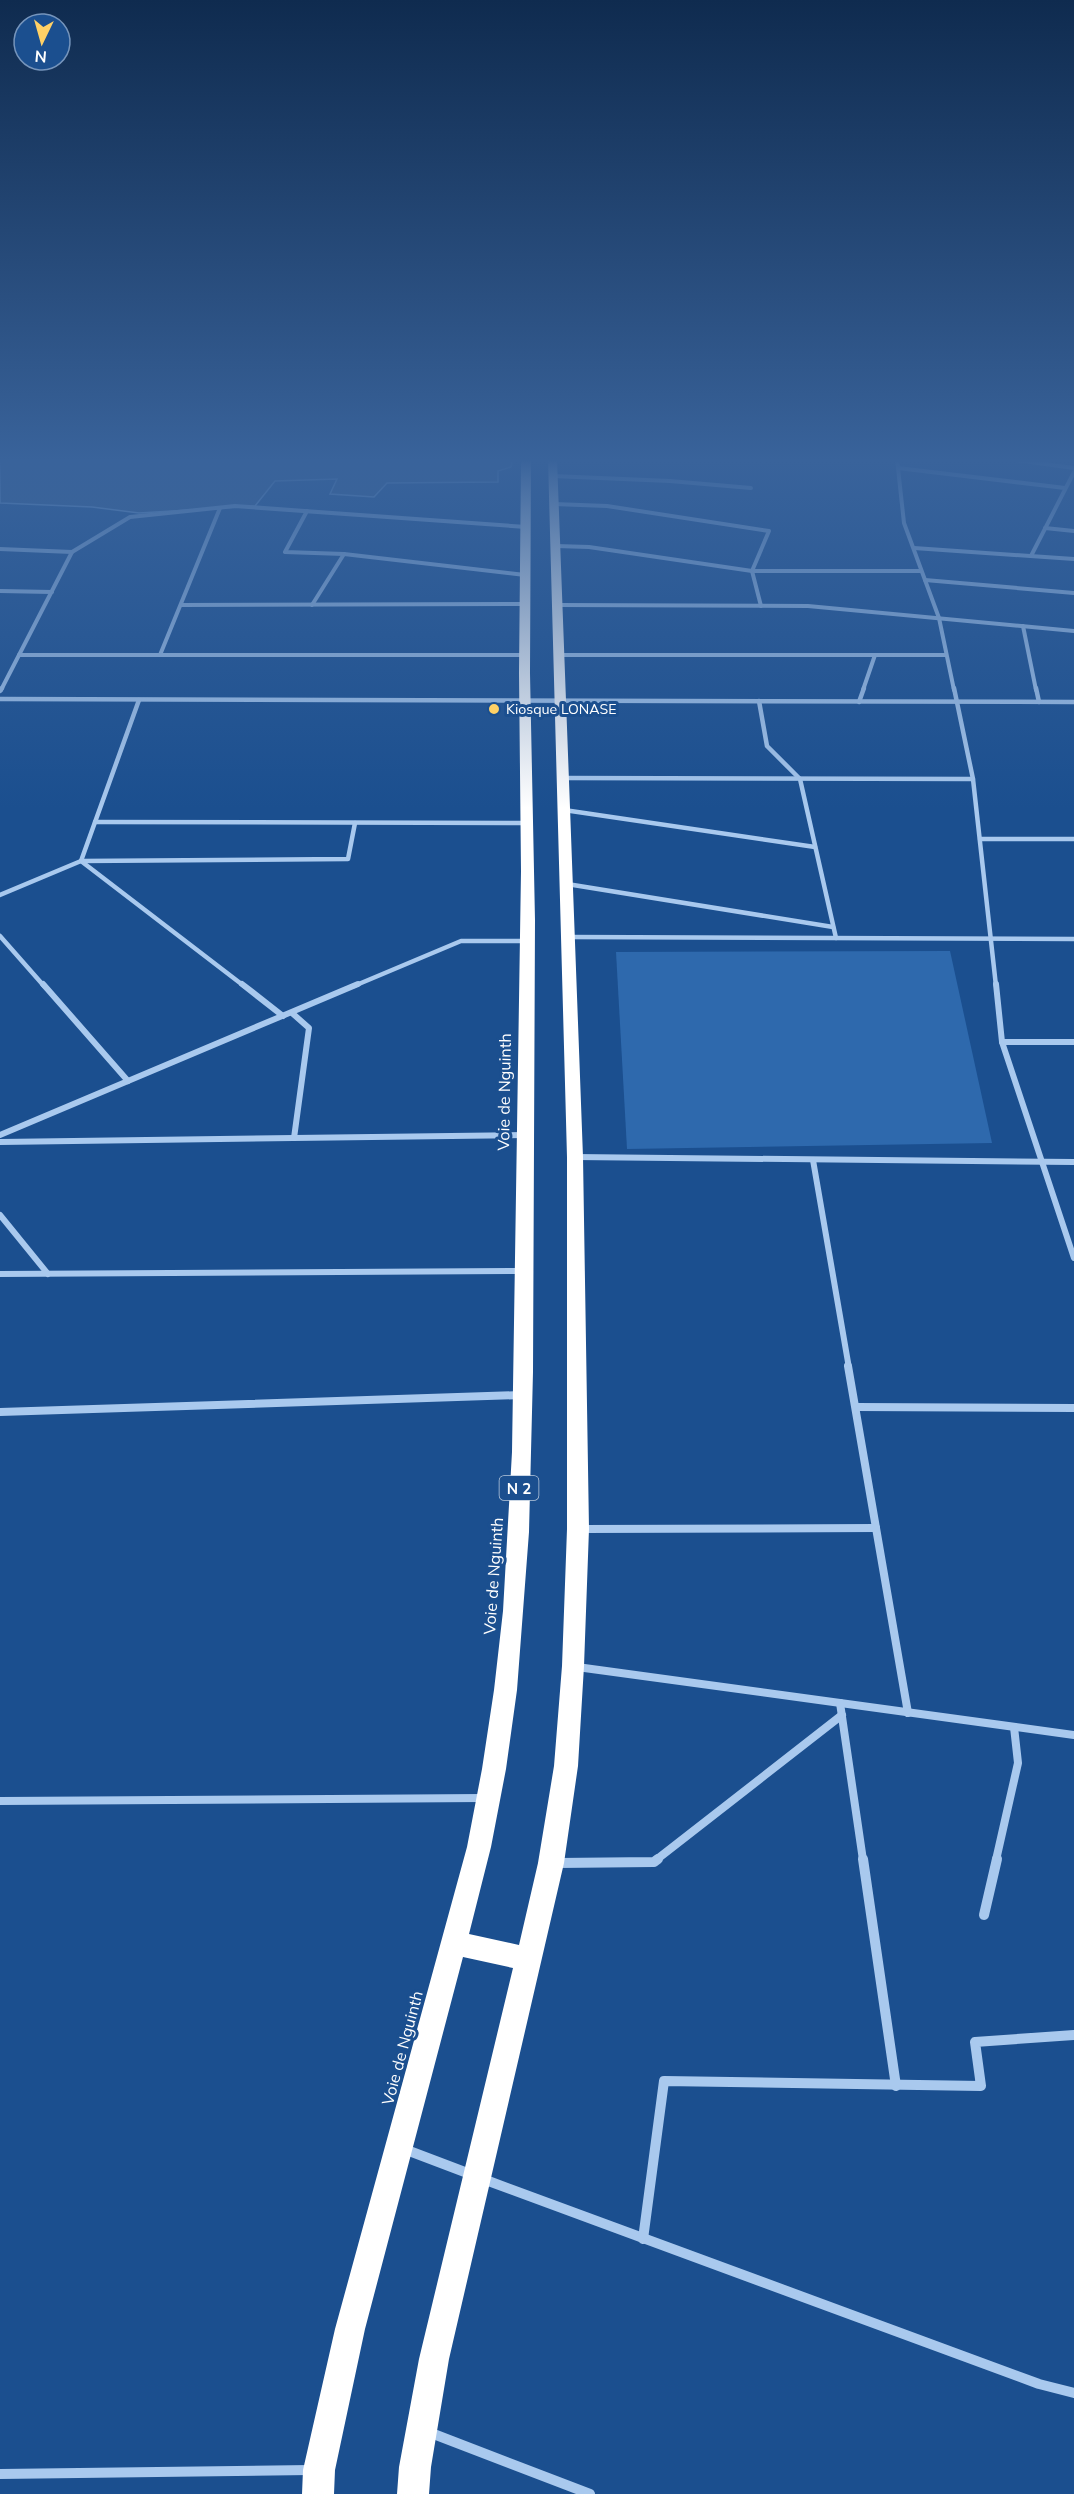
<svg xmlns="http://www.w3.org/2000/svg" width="1074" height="2494" viewBox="0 0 1074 2494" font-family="Mulish,sans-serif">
<rect width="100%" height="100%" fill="#1b4f8f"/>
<path fill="#2e69ad" d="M950,951L992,1143L627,1149L616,952Z"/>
<path fill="#3c6290" stroke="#9cc4f0" stroke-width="1.5" d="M513,459L511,467L498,471V482L387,483L374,497L330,494L337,479L275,481L255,506L139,513L92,507L0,503V461Z"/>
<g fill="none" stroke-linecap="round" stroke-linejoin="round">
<g stroke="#a9c9ee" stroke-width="4">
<path d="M0,459H20"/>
<path d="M897,459L904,523L939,618L954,690"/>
<path d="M1008,459L1074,468"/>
<path d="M898,468L1065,488"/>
<path d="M553,476L670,481L751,488"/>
<path d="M554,504L607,506L769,531L752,571L761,606"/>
<path d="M307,511L285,552L344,554L525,575"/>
<path d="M1045,528L1074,531"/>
<path d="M556,546L589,547L752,571H921"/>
<path d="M914,548L1074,559"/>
<path d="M0,549L72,552"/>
<path d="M1031,556L1074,472"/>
<path d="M925,580L1074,593"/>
<path d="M0,591L52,592"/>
<path d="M181,605L525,604"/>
<path d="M312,605L344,554"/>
<path d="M558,605L808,606L1074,631"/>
<path d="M1023,626L1036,690"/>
<path d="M19,655H525"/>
<path d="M160,655L220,508"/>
<path d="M559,655H946"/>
<path d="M1,690L72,552L130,517L235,506L526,527"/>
<path d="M863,690L875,655"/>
</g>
<g stroke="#a9c9ee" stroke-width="4.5">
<path d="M954,688L973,779L996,986"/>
<path d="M1036,688L1039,702"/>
<path d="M0,691L2,688"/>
<path d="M0,699L1074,702"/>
<path d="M759,701L767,746L800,779L836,938"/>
<path d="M859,702L864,688"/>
<path d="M563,778L973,779"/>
<path d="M564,810L815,847"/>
<path d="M95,822L528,823"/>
<path d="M980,839H1074"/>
<path d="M81,861L244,986"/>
<path d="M81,861L139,700"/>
<path d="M567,884L833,927"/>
<path d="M0,895L81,861L348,859L355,823"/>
<path d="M0,936L44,986"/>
<path d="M568,937L1074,939"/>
<path d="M354,986L461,941H527"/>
</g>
<g stroke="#a9c9ee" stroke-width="6">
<path d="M43,984L128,1081"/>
<path d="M242,984L283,1016"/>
<path d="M996,984L1002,1042L1074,1258"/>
<path d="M292,1013L309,1028L294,1138"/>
<path d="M1002,1042H1074"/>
<path d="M0,1135L358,984"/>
<path d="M0,1142L524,1135"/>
<path d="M575,1157L1074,1162"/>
<path d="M813,1160L849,1368"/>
<path d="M0,1215L48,1274"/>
<path d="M0,1274L520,1271"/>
</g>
<g stroke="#a9c9ee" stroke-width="8">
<path d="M848,1366L908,1713"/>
<path d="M856,1407L1074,1408"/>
<path d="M0,1412L521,1395"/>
<path d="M583,1529L876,1528"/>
<path d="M577,1667L1074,1735"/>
<path d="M840,1703L863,1860"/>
<path d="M0,1801L483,1798"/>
<path d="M656,1860L842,1715"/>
<path d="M996,1860L1018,1763L1014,1727"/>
</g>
<g stroke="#a9c9ee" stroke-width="10">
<path d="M863,1859L896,2086"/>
<path d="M558,1863L654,1862L658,1859"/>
<path d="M984,1915L997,1859"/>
<path d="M404,2149L470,2174"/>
<path d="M483,2179L1039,2384L1074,2393"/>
<path d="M643,2239L664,2081L981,2086L975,2042L1074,2035"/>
<path d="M431,2433L590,2494"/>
<path d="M0,2474L310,2470"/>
</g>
<path fill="#fff" fill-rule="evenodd" d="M521,459H531L530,673L535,920L533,1372L529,1532L517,1690L506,1769L491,1847L469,1934L519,1945L538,1863L554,1766L562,1666L567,1529V1157L548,459H557L583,1157L589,1529L584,1666L578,1766L564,1863L449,2359L431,2467L429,2494H397L399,2467L419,2359L513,1968L463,1957L365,2329L335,2470L334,2494H302L303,2470L335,2329L467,1847L482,1769L494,1690L503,1611L512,1452L521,871L519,673Z"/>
</g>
<linearGradient id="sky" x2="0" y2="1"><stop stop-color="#0f2b4f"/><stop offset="0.57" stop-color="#39639b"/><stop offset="1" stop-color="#39639b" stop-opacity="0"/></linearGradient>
<rect width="1074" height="808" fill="url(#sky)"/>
<circle fill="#ffd166" stroke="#1b4f8f" stroke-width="2" cx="494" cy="709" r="6"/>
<g text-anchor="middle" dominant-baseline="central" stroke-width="6" stroke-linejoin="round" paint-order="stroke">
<g font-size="14" fill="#fff" stroke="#1b4f8f" text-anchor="start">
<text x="506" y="709">Kiosque LONASE</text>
</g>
<rect fill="#1b4f8f" stroke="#bbcadd" stroke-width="1.5" x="499.5" y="1476" width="39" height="24" rx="4.5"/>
<g font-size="15" font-weight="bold" fill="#fff">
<text x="519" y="1488">N 2</text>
</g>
<g font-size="16" fill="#fff" stroke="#1b4f8f">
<text transform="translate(504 1092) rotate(-89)">Voie de Nguinth</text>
<text transform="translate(493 1576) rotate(-86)">Voie de Nguinth</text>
<text transform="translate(402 2048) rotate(-75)">Voie de Nguinth</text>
</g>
</g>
<g transform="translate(42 42) rotate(185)"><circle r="28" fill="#1b4f8f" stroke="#7695bc" stroke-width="1.5"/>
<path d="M0-4.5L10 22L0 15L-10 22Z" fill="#ffd166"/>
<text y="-9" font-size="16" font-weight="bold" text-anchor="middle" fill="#ffffff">N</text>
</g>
</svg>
